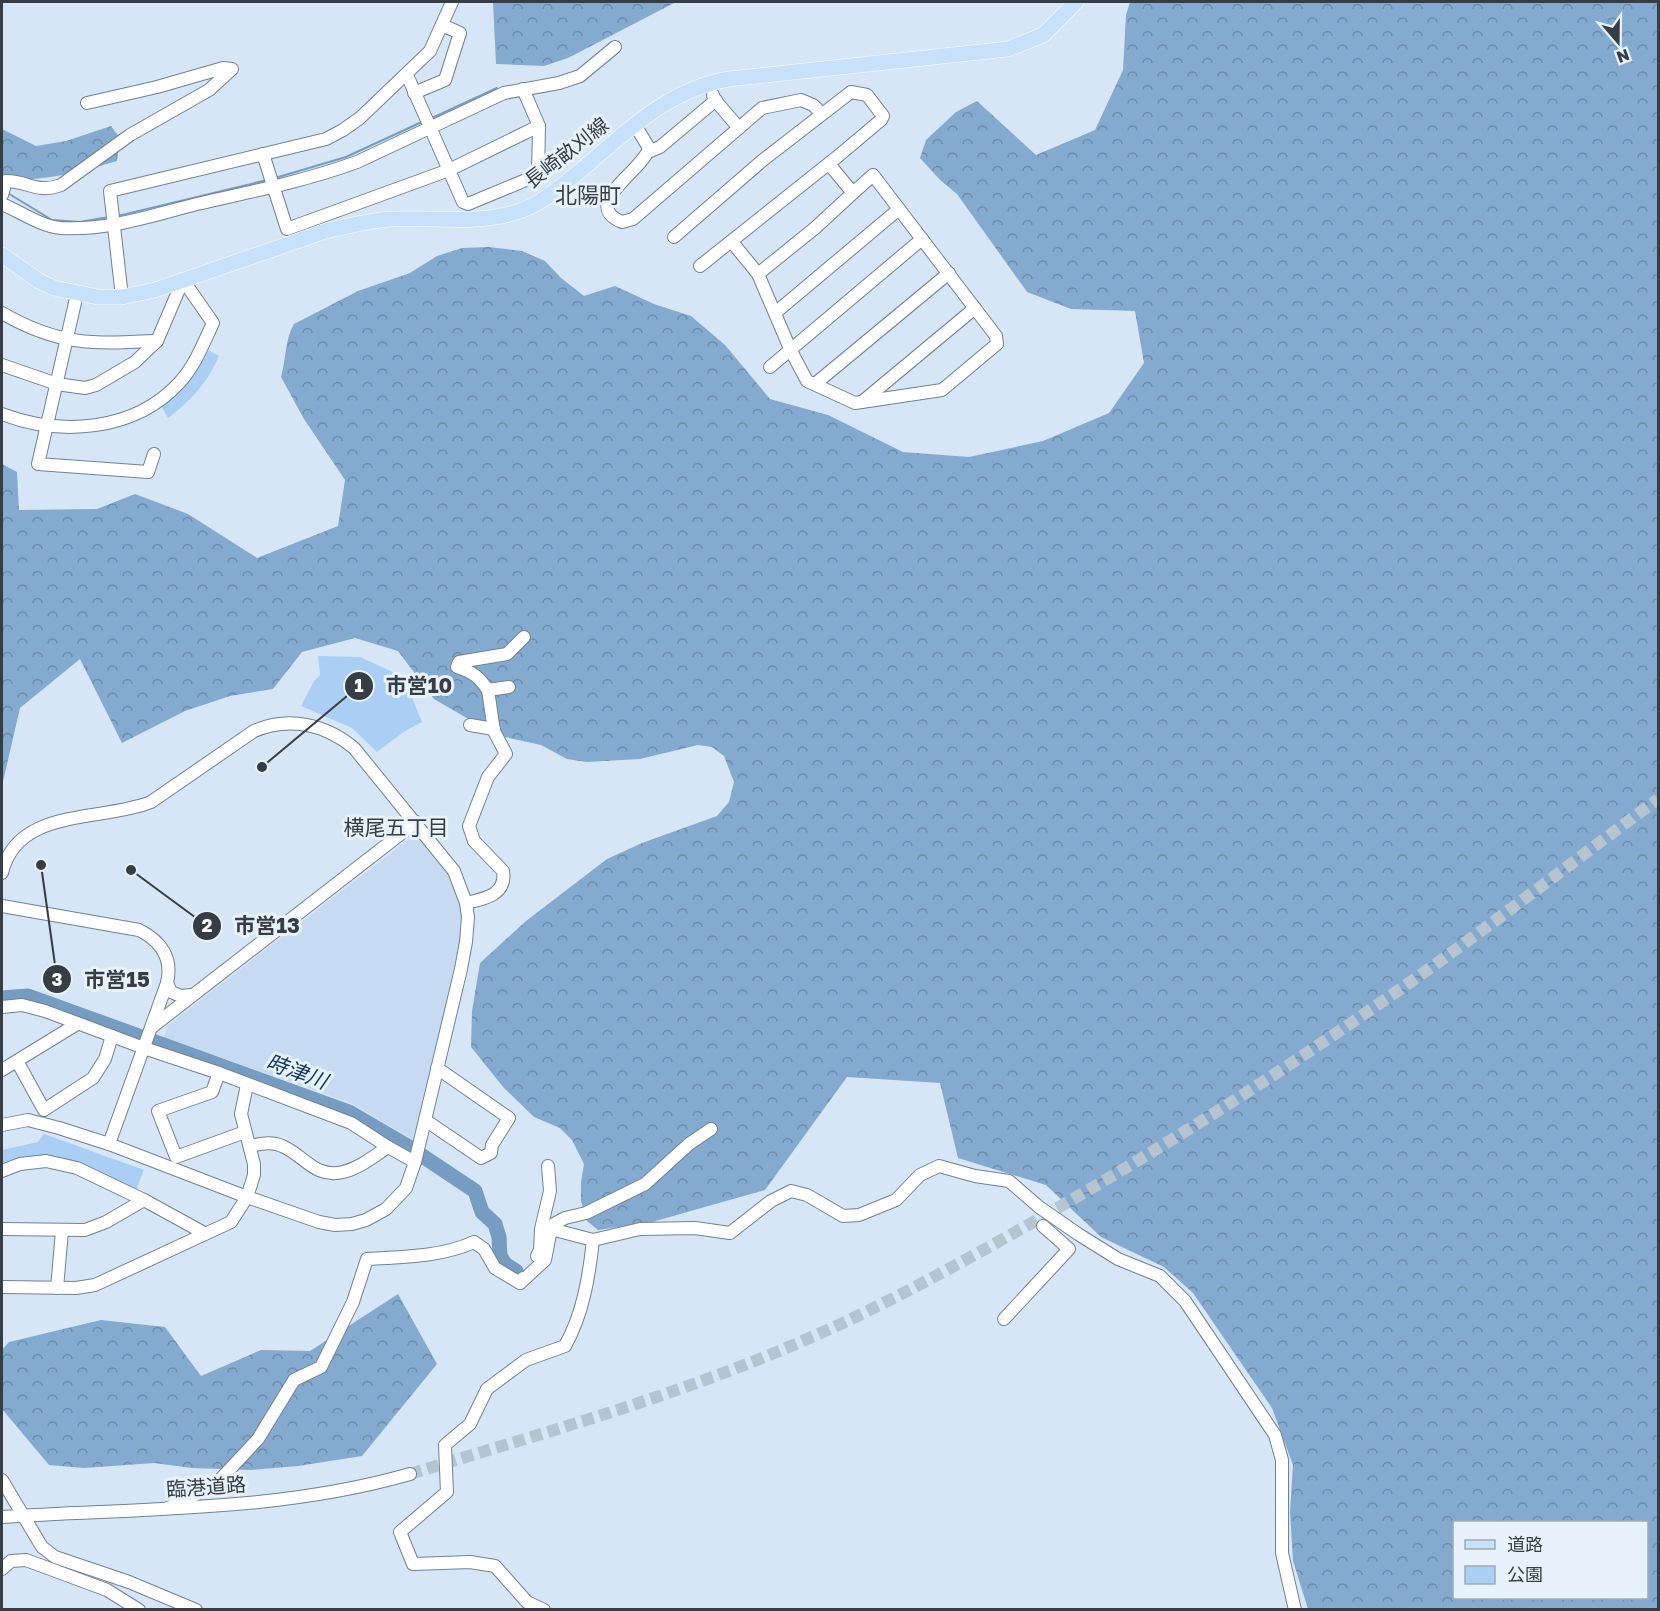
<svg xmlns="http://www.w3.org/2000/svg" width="1660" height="1611" viewBox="0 0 1660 1611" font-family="'Golos Text','Noto Sans JP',sans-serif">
<defs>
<pattern id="forest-crowns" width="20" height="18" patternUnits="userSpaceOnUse" patternTransform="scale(1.5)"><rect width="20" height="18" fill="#85aad0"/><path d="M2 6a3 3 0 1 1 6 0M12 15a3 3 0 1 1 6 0" fill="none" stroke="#6e8caa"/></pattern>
</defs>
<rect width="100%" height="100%" fill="#d6e6f6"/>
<path fill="#c6dbf1" d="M417,833L449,874L462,907V944L414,1140L349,1102L164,1038L167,1026Z"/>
<g fill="#abcff4">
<path d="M204,348L219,356C206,385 192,399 168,418L159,402Z"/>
<path d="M318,656L360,657L397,674L411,695L422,722L405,731L377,752L352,728L301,706L314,681L320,675Z"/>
<path d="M44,1134L144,1170L136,1190C107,1177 70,1156 38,1156C25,1156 13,1161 2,1166V1150L38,1142Z"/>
</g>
<g fill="url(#forest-crowns)" fill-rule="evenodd">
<path d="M493,2H676L568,58L544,66L496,64Z"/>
<path d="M1130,2H1658V1609H1308L1293,1561L1290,1512L1293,1465L1272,1408L1193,1293L1164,1267L1101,1237L1046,1185L958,1158L940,1083L847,1077L765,1190L652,1222L598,1230L587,1221L581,1201V1182L584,1164L572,1140L560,1128L534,1117L504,1088L471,1047L472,1011L480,963L526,921L607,859L642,843L717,816L729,802L734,782L724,756L712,747L698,745L640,759L587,762L567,759L541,745L496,735L434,699L398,651L355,638L302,652L273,689L230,696L185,711L122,743L80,659L20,708L2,786V464L17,472L19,510L97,509L135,494L188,514L257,558L338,526L345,480L304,419L281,377C286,359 285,339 294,324L358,291L410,273L437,256L462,248L489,247L522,251L545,261L561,278L584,296L615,286L654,304L691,316L725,345L770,399L828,415L903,452L969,457L1043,441L1109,413L1144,363L1135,311L1071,309L1027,292L957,194L940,180L920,158L926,140L956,112L977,101L1036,155L1095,130L1123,70L1126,15ZM1454,1522H1646V1598H1454Z"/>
<path d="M111,126L120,138L117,161C87,170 31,186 2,176V129L36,146L66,141Z"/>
<path d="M398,1294L437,1364L362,1456L298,1466L251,1470L192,1468L154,1463L84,1468L49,1465L2,1409V1350L9,1342L101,1320L165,1327L201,1376L261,1350L310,1351Z"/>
</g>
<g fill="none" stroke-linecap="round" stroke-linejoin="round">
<g stroke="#779cc1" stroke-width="2">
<path d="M432,118L497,88"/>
<path d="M275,178L346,157L424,121"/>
<path d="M6,192L52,220L80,222L109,217"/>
<path d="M118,216L267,180"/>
</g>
<path stroke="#779cc1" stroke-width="15" d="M2,998L28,996L349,1112L409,1147L475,1191L482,1212L495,1224L499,1237L500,1256L505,1264L516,1271"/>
<path stroke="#b6c4d2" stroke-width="12" stroke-dasharray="12 6" stroke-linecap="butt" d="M410,1474C540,1434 673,1397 798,1343C878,1309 953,1267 1028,1225C1174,1142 1315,1051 1451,953C1521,902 1589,850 1658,799"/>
<defs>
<g id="minor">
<path d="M407,75L463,202L468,204L538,175L539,126L523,89"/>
<path d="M414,93L445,80L460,33L442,25"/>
<path d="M713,95L714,99L739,128"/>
<path d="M635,125L649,148C644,170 579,204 622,222L633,219L762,108L801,100L813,105L822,114"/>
<path d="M648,152L660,147L716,100"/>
<path d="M263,154L287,229L449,170L539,126"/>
<path d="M2,195L6,181C29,181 36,194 61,185L130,135L209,90L232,69L223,68L157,87L87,103"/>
<path d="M2,204C21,212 40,226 61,228C107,231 153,215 197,204C250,192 305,181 357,162L504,93L559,83L580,76L615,47"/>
<path d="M674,237L763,160L851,92L867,95L883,116L881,120L837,157L700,266"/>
<path d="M732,242L758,274L791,351L807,381L855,403L942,390L997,344L996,336L873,175L853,193L829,164"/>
<path d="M758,274L815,228L853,193"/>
<path d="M77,294L38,464L148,472L154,454"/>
<path d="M122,297L110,191L326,139L343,130L360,118L430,51L452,2"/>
<path d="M2,313C59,346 93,344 157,341"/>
<path d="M775,313L899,209"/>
<path d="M2,365L57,384L85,388L96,385L135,362L157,341L183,280"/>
<path d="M770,367L922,239"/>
<path d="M815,384L949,273"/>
<path d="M862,402L975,308"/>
<path d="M2,414C60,436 134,432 179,383C195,366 203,344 213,323L183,280"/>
<path d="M488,690C479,677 473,672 457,667L459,662L507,654L524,637"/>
<path d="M470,725L494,729"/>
<path d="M2,873C17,807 102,822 151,802L254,731C289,716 325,724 354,748L454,871L466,903L468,917L466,942L461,969L415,1162L406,1188L386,1209L366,1220L352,1224L335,1225L319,1222L247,1197L109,1144L59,1128L28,1120L2,1125"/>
<path d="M466,903C484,899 507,895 503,871L474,841L469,826L488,777L506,754L494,731L488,690L509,687"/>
<path d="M2,906L139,930C161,941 173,958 167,983L109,1144"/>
<path d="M167,983L171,992L181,996L191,995"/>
<path d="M2,1007L22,1005L45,1011L144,1048L219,1073L351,1123L388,1147L415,1162"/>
<path d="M152,1027L416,822"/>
<path d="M17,1061L44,1110L93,1078L105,1059L112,1036"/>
<path d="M2,1070L77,1024"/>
<path d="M219,1073L212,1092L158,1111L176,1157L245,1132"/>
<path d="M425,1120L481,1158L491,1153L492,1145L509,1118L437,1068"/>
<path d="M250,1146C261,1144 271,1141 282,1146C304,1155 315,1179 343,1172C360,1168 374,1156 388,1147"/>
<path d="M2,1171L20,1164L46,1161L77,1168L144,1200L204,1233"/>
<path d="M2,1229L85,1230L106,1222L144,1200"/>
<path d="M551,1229L554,1224L565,1218L586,1213L645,1184L689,1144L711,1129"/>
<path d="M537,1256L540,1250L541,1229L550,1191L548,1166"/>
<path d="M520,1283L545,1260L551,1229L593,1240L640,1229L695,1228L730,1233L771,1201L791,1191L807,1195L843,1216L859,1215L896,1200L920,1175L939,1166L975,1176L1009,1181L1039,1207L1078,1234L1118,1259L1160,1276L1185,1301L1275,1435L1282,1460V1553L1295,1610"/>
<path d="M2,1287L76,1288L95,1285L231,1222L247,1197L254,1175V1164L241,1114L247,1085"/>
<path d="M57,1288L62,1231"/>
<path d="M1004,1319L1069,1249L1043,1226"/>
<path d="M2,1480L42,1547L55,1557L129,1582L196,1610"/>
<path d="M168,1508L215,1485L258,1439L294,1380L321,1367L353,1302L367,1259C403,1257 441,1257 474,1242L484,1249L495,1268L520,1283L523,1278"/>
<path d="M2,1517C138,1508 278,1512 410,1474"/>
<path d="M2,1569L11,1561L26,1560L107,1590L139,1610"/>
<path d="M544,1610L527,1602L495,1566L470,1562L413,1564L400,1532L447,1492L445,1445L470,1424L487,1389L526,1360L565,1346C583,1314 589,1277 593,1240"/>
</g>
<path id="major" d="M2,255L39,281L54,288L98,297H122L155,290L326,231C347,226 370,220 393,219C435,217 479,225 520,211C543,203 561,186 580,171C625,133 668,89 729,79L1008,49L1043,35L1076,2"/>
</defs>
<use href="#minor" stroke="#738291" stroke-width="14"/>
<use href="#major" stroke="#fff" stroke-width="16"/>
<use href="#minor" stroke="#fff" stroke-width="12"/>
<use href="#major" stroke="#c8e1fa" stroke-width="15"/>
</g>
<g text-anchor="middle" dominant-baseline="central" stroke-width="6" stroke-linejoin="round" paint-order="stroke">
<g font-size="20" fill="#373d44" stroke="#e8f2fc">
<text transform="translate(566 152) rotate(-38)">長崎畝刈線</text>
<text transform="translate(206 1486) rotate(-4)">臨港道路</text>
</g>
<g font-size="21" fill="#373d44" stroke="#e8f2fc">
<text x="396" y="827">横尾五丁目</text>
</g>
<g font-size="21" font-style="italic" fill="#0f385c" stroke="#e8f2fc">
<text transform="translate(297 1071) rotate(20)">時津川</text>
</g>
<g font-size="22" fill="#373d44" stroke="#e8f2fc">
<text x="588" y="194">北陽町</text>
</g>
</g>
<path fill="none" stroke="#373d44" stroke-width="2" d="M262 767L359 686M131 870L207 926M41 865L57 979"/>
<g fill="#373d44" stroke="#e8f2fc" stroke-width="2">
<circle cx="262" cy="767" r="6"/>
<circle cx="131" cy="870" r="6"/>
<circle cx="41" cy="865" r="6"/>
<circle cx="359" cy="686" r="15"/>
<circle cx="207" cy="926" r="15"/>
<circle cx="57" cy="979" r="15"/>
</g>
<g font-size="18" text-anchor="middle" font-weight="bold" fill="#fff">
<text x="359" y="692">1</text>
<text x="207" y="932">2</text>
<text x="57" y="986">3</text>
</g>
<g font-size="21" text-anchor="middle" font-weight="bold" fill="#373d44" stroke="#e8f2fc" stroke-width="6" stroke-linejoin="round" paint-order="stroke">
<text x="419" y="693">市営10</text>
<text x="267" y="933">市営13</text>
<text x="117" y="987">市営15</text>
</g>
<rect width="1660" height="1611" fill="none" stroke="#373d44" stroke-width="6"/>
<rect x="1453" y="1521" width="195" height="78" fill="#e8f2fc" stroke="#a1aab2" stroke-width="1.5"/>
<rect x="1465" y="1540" width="30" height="9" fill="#c8e1fa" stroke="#a1aab2" stroke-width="1.5"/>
<text x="1507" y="1551" font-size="18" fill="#373d44">道路</text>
<rect x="1465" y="1566" width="30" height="18" fill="#abcff4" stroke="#a1aab2" stroke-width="1.5"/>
<text x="1507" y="1581" font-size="18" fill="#373d44">公園</text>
<g transform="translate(1618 42) rotate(160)" stroke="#e8f2fc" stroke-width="4.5" paint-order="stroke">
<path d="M0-4.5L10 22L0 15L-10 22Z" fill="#373d44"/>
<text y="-9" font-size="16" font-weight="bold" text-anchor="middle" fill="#373d44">N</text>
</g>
</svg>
